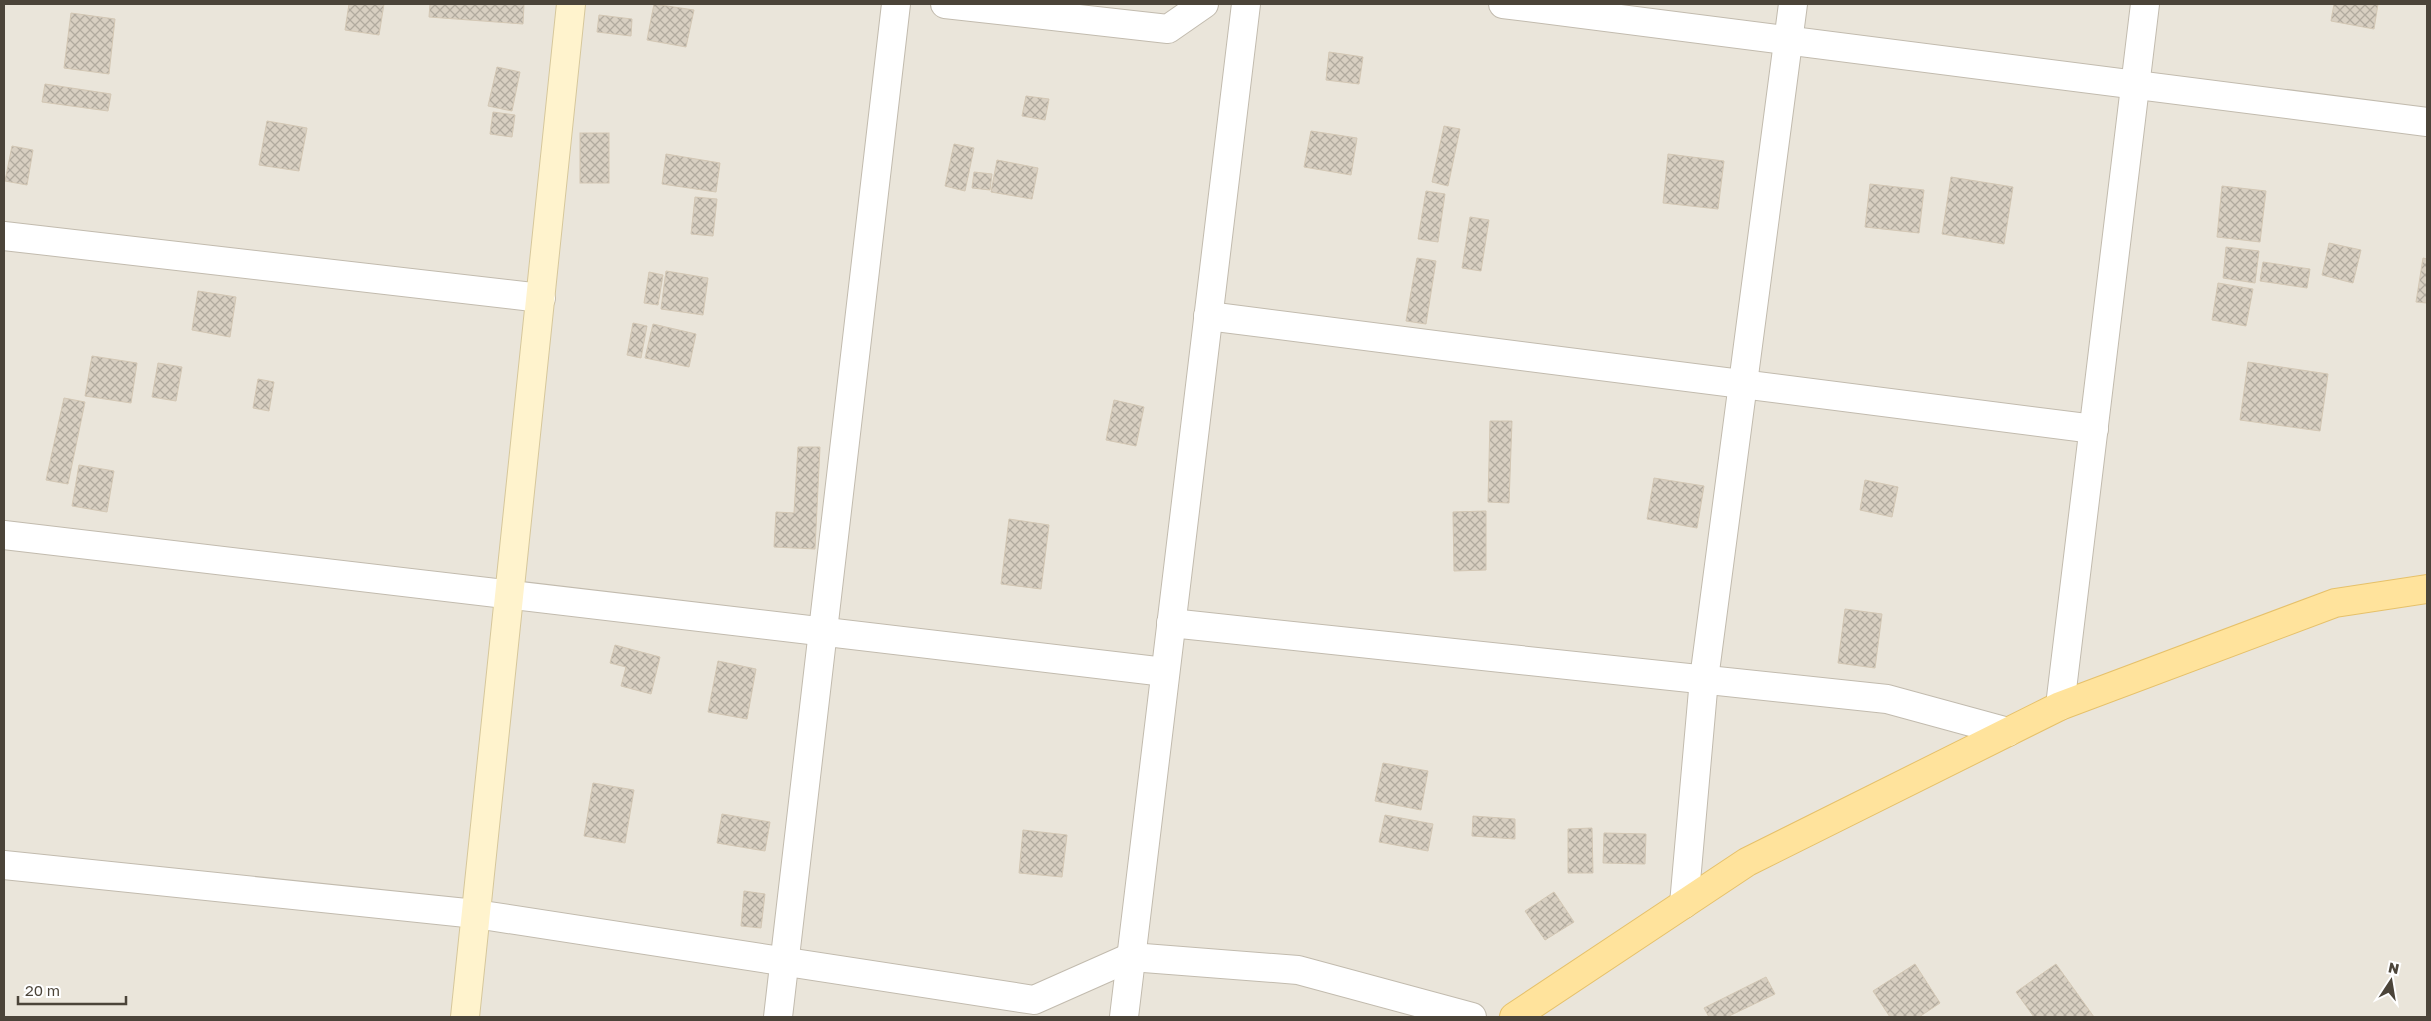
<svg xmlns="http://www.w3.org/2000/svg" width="2431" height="1021" viewBox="0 0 2431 1021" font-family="'Golos Text',sans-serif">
<defs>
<pattern id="building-cross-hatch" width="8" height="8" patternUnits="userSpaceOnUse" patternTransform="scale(1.25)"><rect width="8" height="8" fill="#d8cfc1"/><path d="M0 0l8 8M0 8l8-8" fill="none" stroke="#b1aa9e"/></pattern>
</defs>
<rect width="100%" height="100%" fill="#f6f3ec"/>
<rect fill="#eae5da" x="4" y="4" width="2423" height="1013"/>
<g fill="url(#building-cross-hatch)" stroke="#d3c7b4">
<path d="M349,4H384L379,35L345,30Z"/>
<path d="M430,4H524L523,24L429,17Z"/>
<path d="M654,4L694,10L686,47L647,40Z"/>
<path d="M2334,4H2378L2374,29L2331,21Z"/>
<path d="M71,13L115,19L109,74L64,68Z"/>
<path d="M599,15L632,19L631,36L597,32Z"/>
<path d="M1329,52L1363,57L1359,84L1326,80Z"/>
<path d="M497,67L520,72L512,111L488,106Z"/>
<path d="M45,84L111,94L108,111L42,102Z"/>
<path d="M1026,96L1049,99L1045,120L1022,116Z"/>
<path d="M493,112L515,115L512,137L490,134Z"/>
<path d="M267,121L307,128L299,171L259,165Z"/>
<path d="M1444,126L1460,129L1448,186L1432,182Z"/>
<path d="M1311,131L1357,138L1351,175L1304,167Z"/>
<rect x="580" y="133" width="29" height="50"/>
<path d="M954,144L974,148L965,191L945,186Z"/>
<path d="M12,146L33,150L27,185L5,181Z"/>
<path d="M666,154L720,163L716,192L662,184Z"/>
<path d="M1668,154L1724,161L1718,209L1663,203Z"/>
<path d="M997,160L1038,168L1032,199L991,192Z"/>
<path d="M974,172L992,174L990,190L972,188Z"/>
<path d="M1951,177L2013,187L2004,244L1942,234Z"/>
<path d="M1870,184L1924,190L1919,233L1865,227Z"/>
<path d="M2222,186L2266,191L2260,242L2217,237Z"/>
<path d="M1426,191L1445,194L1438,242L1418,239Z"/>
<path d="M695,197L717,199L713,236L691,234Z"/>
<path d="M1470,217L1489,220L1481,271L1462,268Z"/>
<path d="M2329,243L2361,250L2353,283L2322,275Z"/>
<path d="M2226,247L2259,251L2255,283L2223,278Z"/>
<path d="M1417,258L1436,261L1426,324L1406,321Z"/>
<path d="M2423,258L2427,259V303L2416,302Z"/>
<path d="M2263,262L2310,269L2307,288L2260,281Z"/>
<path d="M666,271L708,278L703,315L661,309Z"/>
<path d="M649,272L663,275L658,305L644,303Z"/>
<path d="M2218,283L2253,289L2246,326L2212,320Z"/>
<path d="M198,291L236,297L230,337L192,330Z"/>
<path d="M633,323L647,326L641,358L627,355Z"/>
<path d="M653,324L696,334L689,367L645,358Z"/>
<path d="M92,356L137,363L131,403L85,396Z"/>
<path d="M2248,362L2328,374L2320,431L2240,420Z"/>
<path d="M158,363L182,367L176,401L152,397Z"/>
<path d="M258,379L274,382L269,411L253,408Z"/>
<path d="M64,398L85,402L68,484L46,480Z"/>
<path d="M1114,400L1144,407L1136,446L1106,440Z"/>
<path d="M1490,421H1512L1509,503L1488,502Z"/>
<path d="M798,447H820L815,549L774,547L776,512L794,513Z"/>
<path d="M79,465L114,471L107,512L72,506Z"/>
<path d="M1654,478L1704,486L1697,528L1647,519Z"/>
<path d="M1865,480L1898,487L1892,517L1860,510Z"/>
<path d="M1486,511V570L1454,571L1453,512Z"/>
<path d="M1009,519L1049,525L1041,589L1001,584Z"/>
<path d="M1845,609L1882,614L1875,668L1838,663Z"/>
<path d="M615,645L660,657L651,694L621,686L626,667L610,663Z"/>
<path d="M718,661L756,669L747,719L708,712Z"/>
<path d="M1383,763L1428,771L1421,810L1375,801Z"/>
<path d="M593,783L634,790L625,843L584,836Z"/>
<path d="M722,814L770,822L765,851L717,843Z"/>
<path d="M1385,815L1433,824L1428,851L1379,842Z"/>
<path d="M1473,816L1515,819V839L1472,836Z"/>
<path d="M1592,828L1593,873H1568V829Z"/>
<path d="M1023,830L1067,835L1062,877L1019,873Z"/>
<path d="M1604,833L1646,834L1645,864L1603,863Z"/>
<path d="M744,891L765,894L761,928L741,926Z"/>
<path d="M1554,892L1574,922L1545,940L1525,911Z"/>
<path d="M1915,964L1940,1003L1919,1017H1890L1873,991Z"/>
<path d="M2056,964L2094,1017H2034L2016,992Z"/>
<path d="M1766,977L1775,994L1727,1017H1709L1704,1008Z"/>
</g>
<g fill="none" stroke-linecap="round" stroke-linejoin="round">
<defs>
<g id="street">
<path d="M945,4L1168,29L1204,4"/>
<path d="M1503,4L2427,122"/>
<path d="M4,236L541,298"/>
<path d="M1208,316L2094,429"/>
<path d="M4,535L1165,672"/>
<path d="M1171,623L1887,699L2008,732"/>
<path d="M2060,706L2145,4"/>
<path d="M4,865L476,914L1034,1000L1131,957L1298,970L1472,1017"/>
<path d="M1684,904L1704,679L1793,4"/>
<path d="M778,1017L896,4"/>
<path d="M1124,1017L1246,4"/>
</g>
<path id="secondary" d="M465,1017L571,4"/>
<path id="primary" d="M1514,1017L1747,862L2060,706L2335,603L2427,589"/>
</defs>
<use href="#street" stroke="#c2bbae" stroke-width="30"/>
<use href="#secondary" stroke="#d6c79b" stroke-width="30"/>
<use href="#primary" stroke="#e6c16a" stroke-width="30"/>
<use href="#street" stroke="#fff" stroke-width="28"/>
<use href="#secondary" stroke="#fff3cd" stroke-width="28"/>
<use href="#primary" stroke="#ffe39c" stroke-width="28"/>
</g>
<rect width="2431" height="1021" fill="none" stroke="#4b4439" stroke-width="10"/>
<g transform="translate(2391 981) rotate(12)" stroke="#ffffff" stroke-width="4" paint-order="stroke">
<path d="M0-4L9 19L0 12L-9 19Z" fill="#4b4439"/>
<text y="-8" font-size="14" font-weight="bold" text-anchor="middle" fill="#4b4439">N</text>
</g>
<path d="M18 996v8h108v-8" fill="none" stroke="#4b4439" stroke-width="2.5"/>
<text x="25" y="996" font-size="15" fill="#4b4439" stroke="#ffffff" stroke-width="4" paint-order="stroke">20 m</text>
</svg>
